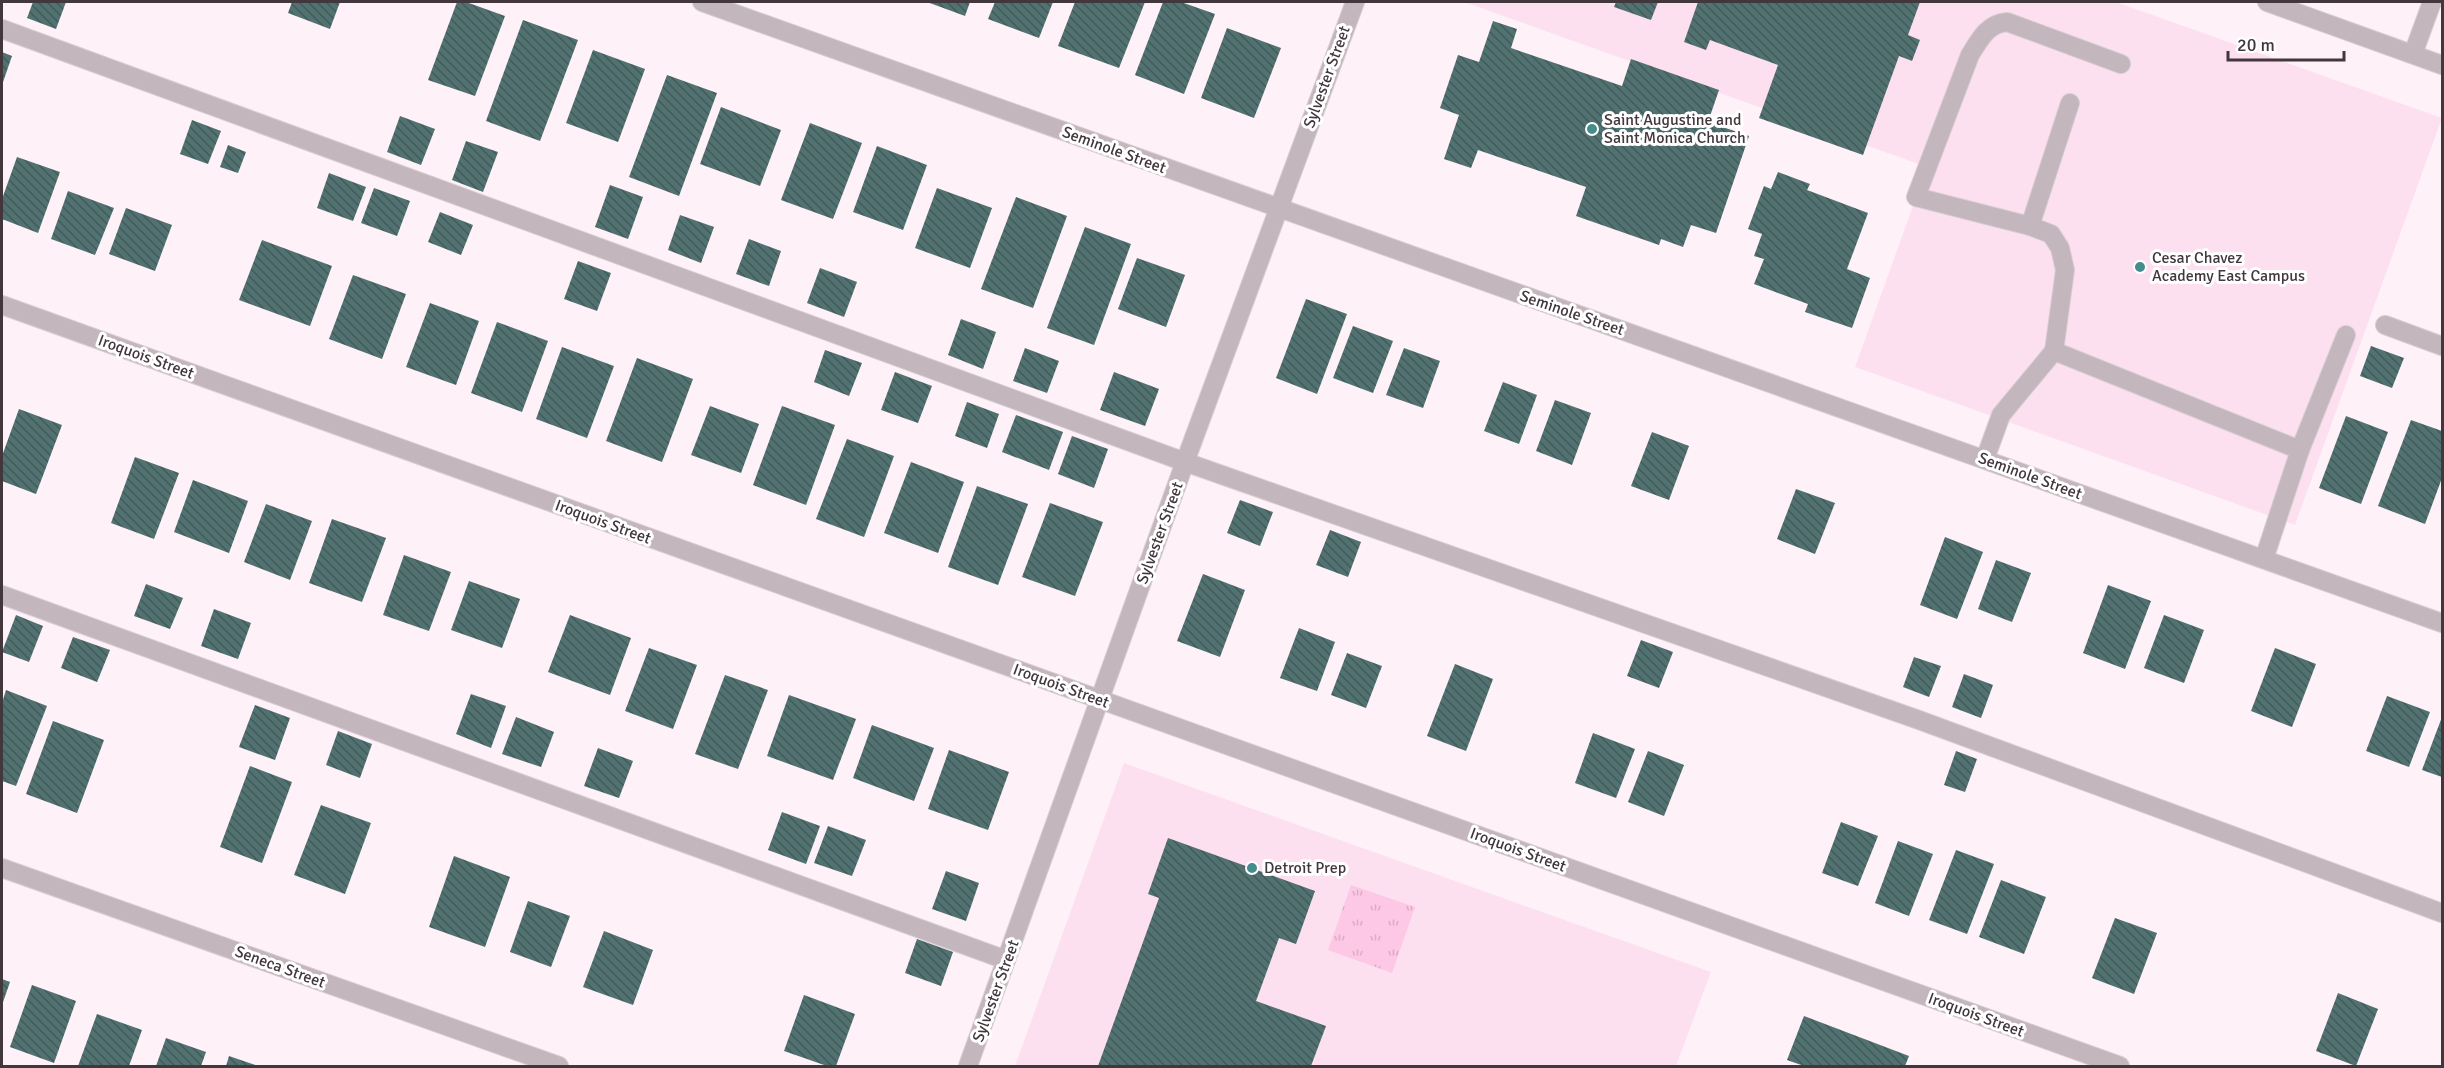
<svg xmlns="http://www.w3.org/2000/svg" width="2444" height="1068" viewBox="0 0 2444 1068" font-family="Signika,sans-serif">
<defs>
<pattern id="park-tufts" width="24" height="20" patternUnits="userSpaceOnUse" patternTransform="scale(1.5)"><rect width="24" height="20" fill="#fdc8e5"/><path d="M3 7l-1-3M5 7V3M7 7l1-3M15 17l-1-3M17 17v-4M19 17l1-3" fill="none" stroke="#daacc5"/></pattern>
<pattern id="building-back-hatch" width="6" height="6" patternUnits="userSpaceOnUse" patternTransform="scale(1.5)"><rect width="6" height="6" fill="#527272"/><path d="M-1 5l2 2M0 0l6 6M5-1l2 2" fill="none" stroke="#425a5a"/></pattern>
</defs>
<rect width="100%" height="100%" fill="#fef2f8"/>
<g fill="#fde0ef">
<path d="M1464,2H2116L2442,118L2295,525L1855,367L1927,167Z"/>
<path d="M1124,763L1711,972L1676,1066H1015Z"/>
</g>
<path fill="url(#park-tufts)" d="M1351,885L1415,907L1392,973L1328,950Z"/>
<g fill="url(#building-back-hatch)">
<path d="M33,2H66L56,29L27,18Z"/>
<path d="M292,2H340L330,29L288,13Z"/>
<path d="M457,2H466L505,16L475,96L428,80Z"/>
<path d="M927,2H970L965,16Z"/>
<path d="M995,2H1053L1039,38L988,19Z"/>
<path d="M1075,2H1145L1119,68L1058,46Z"/>
<path d="M1163,2H1181L1215,14L1184,94L1135,75Z"/>
<path d="M1616,2H1658L1651,20L1614,7Z"/>
<path d="M1698,2H1920L1908,35L1920,40L1912,61L1899,56L1863,155L1759,118L1778,65L1710,40L1706,50L1684,42Z"/>
<path d="M523,20L578,40L540,141L486,121Z"/>
<path d="M1493,21L1517,29L1511,48L1622,86L1631,59L1719,90L1708,122L1749,136L1716,233L1691,225L1683,247L1661,239L1659,245L1576,216L1586,187L1478,150L1471,168L1444,159L1459,115L1440,108L1458,55L1479,62Z"/>
<path d="M1227,28L1281,48L1254,118L1201,98Z"/>
<path d="M593,50L645,69L618,142L566,123Z"/>
<path d="M2,52L12,56L2,85Z"/>
<path d="M667,75L717,93L679,196L629,177Z"/>
<path d="M721,107L781,130L760,186L700,164Z"/>
<path d="M400,116L435,129L421,165L387,152Z"/>
<path d="M192,120L221,131L208,164L180,154Z"/>
<path d="M810,123L862,143L833,219L781,200Z"/>
<path d="M466,141L498,152L483,192L452,180Z"/>
<path d="M228,145L246,152L238,173L220,167Z"/>
<path d="M877,146L927,165L903,230L853,212Z"/>
<path d="M17,157L60,172L38,233L2,219V199Z"/>
<path d="M1778,172L1810,184L1807,190L1868,213L1847,269L1870,278L1852,328L1805,312L1808,304L1754,284L1764,259L1754,256L1762,234L1748,229L1764,186L1771,189Z"/>
<path d="M329,173L366,187L353,221L317,208Z"/>
<path d="M610,185L643,197L628,239L595,227Z"/>
<path d="M374,188L410,201L397,236L361,223Z"/>
<path d="M937,188L992,208L970,268L915,248Z"/>
<path d="M68,191L114,208L95,255L51,239Z"/>
<path d="M1016,197L1067,216L1033,308L981,289Z"/>
<path d="M126,208L172,225L155,271L109,254Z"/>
<path d="M440,212L473,225L461,255L428,242Z"/>
<path d="M680,215L714,227L701,263L668,250Z"/>
<path d="M1085,227L1131,244L1094,345L1047,328Z"/>
<path d="M749,239L781,251L769,286L736,274Z"/>
<path d="M262,240L332,266L310,326L239,300Z"/>
<path d="M1137,258L1185,275L1166,327L1118,309Z"/>
<path d="M578,261L611,273L597,311L564,299Z"/>
<path d="M820,268L857,282L844,317L807,303Z"/>
<path d="M353,275L406,294L382,359L329,339Z"/>
<path d="M1306,299L1347,314L1317,394L1276,378Z"/>
<path d="M430,303L479,321L456,385L406,367Z"/>
<path d="M961,319L996,332L983,369L948,355Z"/>
<path d="M497,322L548,341L522,412L471,393Z"/>
<path d="M1353,326L1393,341L1373,393L1333,378Z"/>
<path d="M2371,346L2404,358L2392,388L2360,376Z"/>
<path d="M562,347L614,366L587,438L536,419Z"/>
<path d="M1025,348L1059,361L1047,393L1013,381Z"/>
<path d="M1404,348L1440,361L1423,408L1386,395Z"/>
<path d="M825,350L862,363L849,396L814,382Z"/>
<path d="M637,358L693,379L662,462L606,441Z"/>
<path d="M895,372L932,386L918,423L881,410Z"/>
<path d="M1114,372L1159,389L1145,426L1100,410Z"/>
<path d="M1503,382L1537,395L1519,444L1484,431Z"/>
<path d="M1555,400L1591,413L1572,465L1536,451Z"/>
<path d="M967,402L999,414L987,448L955,436Z"/>
<path d="M710,406L759,424L741,473L691,455Z"/>
<path d="M782,406L835,425L806,505L753,485Z"/>
<path d="M19,409L62,425L36,494L2,481V456Z"/>
<path d="M1016,415L1063,432L1049,470L1002,452Z"/>
<path d="M2346,416L2388,432L2361,504L2319,488Z"/>
<path d="M2411,420L2442,431V478L2425,524L2378,506Z"/>
<path d="M1652,432L1689,446L1669,500L1631,486Z"/>
<path d="M1072,436L1108,449L1094,488L1058,474Z"/>
<path d="M847,439L894,456L864,537L816,519Z"/>
<path d="M135,457L179,473L154,539L111,523Z"/>
<path d="M911,462L964,482L938,553L884,533Z"/>
<path d="M193,480L248,501L229,553L174,532Z"/>
<path d="M977,486L1028,504L998,585L948,567Z"/>
<path d="M1796,489L1835,503L1815,554L1777,539Z"/>
<path d="M1240,500L1273,512L1260,546L1227,533Z"/>
<path d="M1050,503L1103,522L1075,596L1022,577Z"/>
<path d="M266,504L312,521L290,580L244,562Z"/>
<path d="M332,519L386,538L362,602L309,583Z"/>
<path d="M1330,530L1361,542L1348,577L1316,565Z"/>
<path d="M1945,537L1983,552L1957,619L1920,605Z"/>
<path d="M404,555L451,572L429,631L383,615Z"/>
<path d="M1996,560L2031,573L2012,622L1978,609Z"/>
<path d="M1203,574L1245,590L1220,657L1177,641Z"/>
<path d="M469,581L520,599L502,648L451,630Z"/>
<path d="M146,584L183,598L170,629L134,616Z"/>
<path d="M2108,585L2151,601L2125,669L2083,653Z"/>
<path d="M214,609L251,623L238,659L201,646Z"/>
<path d="M16,615L43,626L29,662L2,652Z"/>
<path d="M570,615L631,638L610,695L548,672Z"/>
<path d="M2164,615L2204,630L2184,683L2144,668Z"/>
<path d="M1299,628L1335,642L1317,691L1280,678Z"/>
<path d="M73,637L110,650L97,682L61,668Z"/>
<path d="M1641,640L1673,652L1659,688L1627,676Z"/>
<path d="M649,648L697,665L673,729L625,711Z"/>
<path d="M2275,648L2316,664L2292,727L2251,711Z"/>
<path d="M1347,653L1382,666L1366,708L1331,695Z"/>
<path d="M1914,657L1941,666L1929,697L1903,687Z"/>
<path d="M1455,664L1493,679L1466,751L1427,736Z"/>
<path d="M1964,674L1993,685L1981,718L1952,707Z"/>
<path d="M725,675L768,690L738,769L695,754Z"/>
<path d="M6,690L47,706L16,786L2,781V703Z"/>
<path d="M471,694L506,706L491,748L456,734Z"/>
<path d="M789,695L856,719L833,780L767,756Z"/>
<path d="M2387,696L2430,712L2409,767L2366,751Z"/>
<path d="M255,705L290,718L275,760L239,747Z"/>
<path d="M516,717L554,732L541,767L502,754Z"/>
<path d="M2442,717V777L2422,770Z"/>
<path d="M53,721L104,740L77,813L26,794Z"/>
<path d="M872,725L934,748L914,801L853,778Z"/>
<path d="M338,731L372,744L360,778L326,765Z"/>
<path d="M1593,733L1635,749L1616,798L1575,783Z"/>
<path d="M598,748L633,761L619,798L584,786Z"/>
<path d="M949,750L1009,772L988,830L928,809Z"/>
<path d="M1648,751L1684,765L1664,816L1628,802Z"/>
<path d="M1956,751L1977,759L1965,792L1944,785Z"/>
<path d="M250,766L292,782L262,863L220,847Z"/>
<path d="M321,805L371,823L345,894L294,875Z"/>
<path d="M782,812L820,826L806,864L768,850Z"/>
<path d="M1841,822L1878,836L1858,886L1822,873Z"/>
<path d="M828,826L866,840L852,876L814,863Z"/>
<path d="M1168,838L1315,891L1296,944L1279,938L1256,1001L1326,1026L1311,1066H1098L1159,898L1148,894Z"/>
<path d="M1898,841L1933,854L1909,916L1875,903Z"/>
<path d="M1956,850L1994,864L1967,934L1929,920Z"/>
<path d="M454,856L510,877L485,947L429,927Z"/>
<path d="M946,871L979,883L966,921L932,909Z"/>
<path d="M2001,880L2046,897L2024,954L1979,937Z"/>
<path d="M528,901L570,916L551,967L510,952Z"/>
<path d="M2115,918L2157,933L2134,994L2092,978Z"/>
<path d="M604,931L653,950L633,1005L583,987Z"/>
<path d="M917,939L953,952L941,986L905,973Z"/>
<path d="M2,979L10,982L2,1005Z"/>
<path d="M32,985L76,1001L54,1063L10,1047Z"/>
<path d="M2338,993L2378,1009L2356,1066L2316,1051Z"/>
<path d="M804,995L855,1014L836,1066H827L784,1051Z"/>
<path d="M97,1014L142,1030L129,1066H78Z"/>
<path d="M1804,1016L1909,1056L1905,1066H1804L1787,1060Z"/>
<path d="M166,1038L206,1052L201,1066H156Z"/>
<path d="M229,1056L258,1066H226Z"/>
</g>
<g fill="none" stroke-linecap="round" stroke-linejoin="round">
<defs>
<g id="service">
<path d="M2,29L1185,462L1919,720L2442,913"/>
<path d="M2121,64L2007,22C1987,24 1980,39 1970,55L1916,197L2030,226L2051,234L2060,248L2065,270L2054,351L2300,450L2264,559"/>
<path d="M2030,226L2070,103"/>
<path d="M2385,325L2442,346"/>
<path d="M2300,450L2346,335"/>
<path d="M1985,459L2001,415L2054,351"/>
<path d="M2,595L1006,960"/>
</g>
<g id="minor">
<path d="M702,2L2442,623"/>
<path d="M2267,2L2442,65"/>
<path d="M2413,54L2432,2"/>
<path d="M2,305L2120,1066"/>
<path d="M2,868L559,1066"/>
<path d="M968,1066L1185,462L1355,2"/>
</g>
</defs>
<use href="#service" stroke="#d8cdd3" stroke-width="20"/>
<use href="#minor" stroke="#d8cdd3" stroke-width="20"/>
<use href="#service" stroke="#c3b6bd" stroke-width="18"/>
<use href="#minor" stroke="#c3b6bd" stroke-width="18"/>
</g>
<g fill="#458d8c" stroke="#fff" stroke-width="2">
<circle cx="1592" cy="129" r="6"/>
<circle cx="2140" cy="267" r="6"/>
<circle cx="1252" cy="868" r="6"/>
</g>
<g text-anchor="middle" dominant-baseline="central" stroke-width="6" stroke-linejoin="round" paint-order="stroke">
<g font-size="16" fill="#42373d" stroke="#fff">
<text transform="translate(1327 77) rotate(-70)">Sylvester Street</text>
<text transform="translate(1114 150) rotate(20)">Seminole Street</text>
<text transform="translate(1572 313) rotate(19)">Seminole Street</text>
<text transform="translate(146 357) rotate(20)">Iroquois Street</text>
<text transform="translate(2030 476) rotate(20)">Seminole Street</text>
<text transform="translate(603 522) rotate(20)">Iroquois Street</text>
<text transform="translate(1160 533) rotate(-70)">Sylvester Street</text>
<text transform="translate(1061 686) rotate(20)">Iroquois Street</text>
<text transform="translate(1518 850) rotate(20)">Iroquois Street</text>
<text transform="translate(280 967) rotate(20)">Seneca Street</text>
<text transform="translate(996 991) rotate(-70)">Sylvester Street</text>
<text transform="translate(1976 1015) rotate(20)">Iroquois Street</text>
</g>
<g font-size="16" fill="#42373d" stroke="#fff" text-anchor="start">
<text x="1604" y="120">Saint Augustine and<tspan x="1604" dy="18">Saint Monica Church</tspan></text>
<text x="2152" y="258">Cesar Chavez<tspan x="2152" dy="18">Academy East Campus</tspan></text>
<text x="1264" y="868">Detroit Prep</text>
</g>
</g>
<rect width="2444" height="1068" fill="none" stroke="#42373d" stroke-width="6"/>
<path d="M2228 51v9h116v-9" fill="none" stroke="#42373d" stroke-width="3"/>
<text x="2237" y="51" font-size="18" fill="#42373d" stroke="#ffffff" stroke-width="4.5" paint-order="stroke">20 m</text>
</svg>
